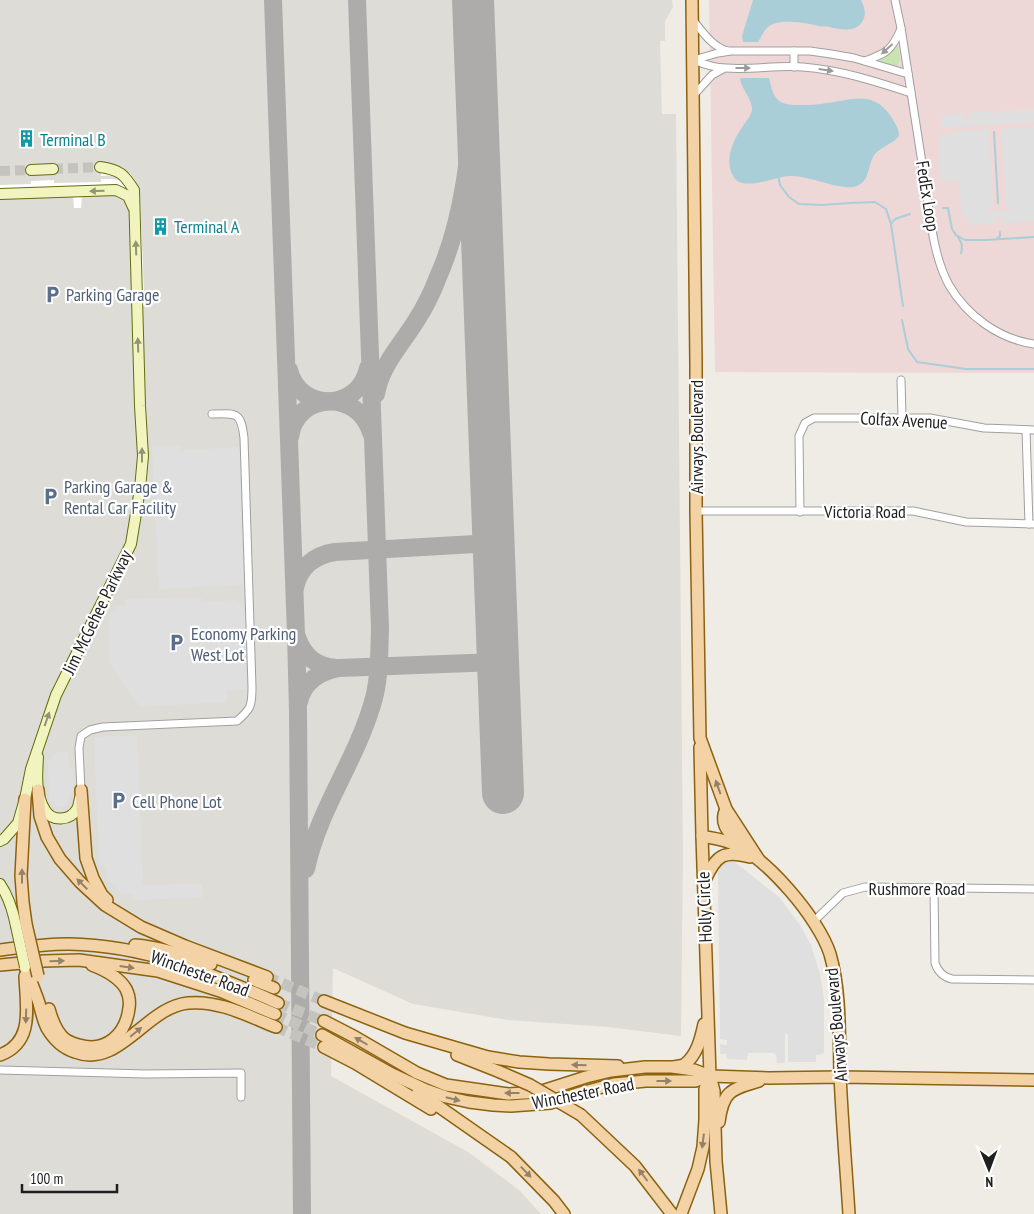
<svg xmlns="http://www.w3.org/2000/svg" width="1034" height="1214" viewBox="0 0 1034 1214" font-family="'PT Sans Narrow',sans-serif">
<rect width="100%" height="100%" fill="#efece6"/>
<path fill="#eed7d7" d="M709,0H1034V373L715,372Z"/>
<path fill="#dddcd7" d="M0,0H672L673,7L665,21V41H660L662,114H676L683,857L681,1036L608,1027L508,1020L413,1004L333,968L331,1076L468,1152L519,1190L541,1214H0Z"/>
<path fill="#cae4b0" d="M898,46L900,60L898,65L893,66L880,62V60L886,56L896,47Z"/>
<g fill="#dfdfdf">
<path d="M1034,110V122L942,128L941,115L964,113V119H967L968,113L994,111L995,117H999L998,111Z"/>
<path d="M1034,127V221L1002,223L1001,217L996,218V223L970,225V220L965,219L962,215L959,183L956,181H945L942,180L940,176L939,135H951V132L989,129L993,206L987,207L988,211L1010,210L1009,206H1006L1001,129Z"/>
<path d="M181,445L182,450L240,447L247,585L159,589L152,446Z"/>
<path d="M201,597L202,602L237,600L241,603L245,608L247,690L227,691L226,702L140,707L109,663V624L110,614L117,606L126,605L125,599Z"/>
<path d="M137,735L143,885L202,884V898L132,900V895L123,893L115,889L107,878L105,866H99L94,737Z"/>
<path d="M59,752H68L69,769L73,768L74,790L70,795L68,803L64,806L58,807L54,806L49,799L48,764L49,760L53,755Z"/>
<path d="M730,861L735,862L780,898L800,925L811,945L820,974L824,998V1052L823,1054L816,1055V1062H788V1035L787,1033L785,1035V1063H777L776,1055L774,1053H748L747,1060L727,1059L726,1054H720V1044L727,1045V1040L720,1039L718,872L721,865Z"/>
</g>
<g fill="#aaced8">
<path d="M753,0H861C864,6 866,12 864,18C859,33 842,30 830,27C827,26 823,27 819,26C810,24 801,22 792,22C785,21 775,22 769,26C765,29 761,37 758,42H743L742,36Z"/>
<path d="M740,78H769C771,85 772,94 778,100C782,104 790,105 796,105C806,105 816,105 827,103C852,100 872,90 890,115C894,122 899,127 899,136C893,144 882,146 875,154C867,164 871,180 857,186C844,192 808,175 790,176C776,176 742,193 733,176C724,160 733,140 743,126C746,121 751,116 752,110C753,100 741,89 740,78Z"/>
</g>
<path fill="#fff" d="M100,165H114L121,168L130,173L135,180L138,186L140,194L144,295L133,296L130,209L121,197L113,195L82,196L81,208H74L73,196L0,199V185L31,184V181L54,180V183L101,182V179H113L119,180L124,183L119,177L114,175L101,176Z"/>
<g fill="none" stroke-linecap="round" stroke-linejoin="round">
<g stroke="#aaced8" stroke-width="2">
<path d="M994,132L998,203"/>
<path d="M778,175L780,185L789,197L799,204L822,205L850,203L875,202L886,209L891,224L903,306"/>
<path d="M943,208H948L952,229L956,235L965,240H986L1034,237"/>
<path d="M891,224L895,219L910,214"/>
<path d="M958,237C962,243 963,247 961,253"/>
<path d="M997,239L1000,236V232"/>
<path d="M902,320L908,349L917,362L966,369H1034"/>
</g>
<g stroke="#aeacaa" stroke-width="18">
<path d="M273,0L296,634L298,711L302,1214"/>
<path d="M289,370C300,413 359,411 368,368"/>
<path d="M376,394C381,365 401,345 416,321C425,307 432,293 438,277C466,214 470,145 476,77"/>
<path d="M290,437C296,392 359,389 371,433"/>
<path d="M295,588C299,567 315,555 335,552L493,543"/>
<path d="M297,637C304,657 316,666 336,668"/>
<path d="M299,702C303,682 320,671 339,668L497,662"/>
<path d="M306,869C318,811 355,762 372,705C380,680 379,654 380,629L357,0"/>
</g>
<path stroke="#aeacaa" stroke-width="42" d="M473,0L503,793"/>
<g stroke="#c5c3be" stroke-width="10" stroke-dasharray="10 5" stroke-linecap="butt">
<path d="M53,169L100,167"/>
<path d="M0,171L31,170"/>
</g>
<g stroke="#c5c3be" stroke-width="11" stroke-dasharray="11 5.5" stroke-linecap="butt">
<path d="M267,977L324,1001"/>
<path d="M278,1003L324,1021"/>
<path d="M275,1014L322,1035"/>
<path d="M276,1027L324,1047"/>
</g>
<defs>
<g id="minor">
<path d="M895,0L901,28C909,80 917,131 925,182C930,215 933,256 949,285C967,316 999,339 1034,344"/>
<path d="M692,19C702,31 712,47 728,51"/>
<path d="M693,60C703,64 714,68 726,68C752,70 777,65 803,67C840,70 875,81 911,93"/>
<path d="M693,60L718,53L731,51H810L831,54L854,58L908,74"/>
<path d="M865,61C887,53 891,51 901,29"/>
<path d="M794,67V51"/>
<path d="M693,96L712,75L723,69"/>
<path d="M901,380L902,417"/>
<path d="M1026,430L1029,524"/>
<path d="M696,511H913L966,522L1034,524"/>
<path d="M800,512L799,436L805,423L814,418H930L984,428L1034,430"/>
<path d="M81,790L79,748L81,736L90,730L103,727L237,721C251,709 252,706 252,687L244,438C241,412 237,413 212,414"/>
<path d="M934,888L935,963C938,972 943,977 952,979L1034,980"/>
<path d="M813,922L843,893L865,887L1034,889"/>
<path d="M0,1070L146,1074L241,1073V1097"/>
</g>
<g id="secondary">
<path d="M31,170L53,169"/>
<path d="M0,194L116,190L128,196L133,207"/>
<path d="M38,757C37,774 35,794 45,810C52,822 70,821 77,809C79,806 79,801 80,798"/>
<path d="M0,841L4,839L18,823L25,799L31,769L56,695L131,544L140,489L143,456L140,406L134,190C124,174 120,170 100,167"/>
<path d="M0,884C9,897 13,911 16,926"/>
</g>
<g id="primary">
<path d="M692,0L696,364V511L700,738L726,809L759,860"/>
<path d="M700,747L702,836L710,1076L714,1091L716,1161L721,1214"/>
<path d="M38,790L40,816L47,837L60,859L80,882L105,905L141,927L185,946L267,977"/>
<path d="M81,790L86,858L93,878L102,895L107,900"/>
<path d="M25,799L21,876L23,902L26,924"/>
<path d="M726,809C718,825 731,834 741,846"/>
<path d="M702,836C711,838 722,839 731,843C766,856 819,919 830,954C841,992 839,1035 840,1074C842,1121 846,1167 849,1214"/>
<path d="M705,880C716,855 724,850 750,857"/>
<path d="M135,945C161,947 186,956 211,964"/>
<path d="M0,950C23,947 46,944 69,944C145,945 210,973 278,1003"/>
<path d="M0,965L44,961L79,960L158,971L220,991L275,1014"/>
<path d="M25,967C30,979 35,991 39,1003C41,1011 43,1020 47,1028C54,1040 62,1048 75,1052C119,1069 146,1007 188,1003C219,1000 248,1016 276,1027"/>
<path d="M254,980L274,988"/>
<path d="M324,1001L405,1033L488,1057L519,1062L549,1064L618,1066"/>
<path d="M49,1009C52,1020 56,1032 65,1039C69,1042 75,1044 79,1045C106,1053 126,1034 129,1008C130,1002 129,995 126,989C119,977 105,970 92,965"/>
<path d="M324,1021L355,1037L417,1073L446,1085L508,1094L539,1092L586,1077L611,1071L645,1067H672L694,1070L710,1076L769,1078L841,1077L1034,1080"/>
<path d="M322,1035L392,1074L426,1090L446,1097L469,1102L493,1105L511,1106L551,1103L580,1093L614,1084L646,1081H695L710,1076"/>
<path d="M324,1047L355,1063L431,1109"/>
<path d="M0,1055C35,1042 26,1006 25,976"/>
<path d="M457,1055L500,1072"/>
<path d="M674,1067C678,1066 682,1066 685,1064C697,1055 701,1038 704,1024"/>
<path d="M418,1092L511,1157L554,1201L564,1214"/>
<path d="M581,1115L635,1166L672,1214"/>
<path d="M719,1122C723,1090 732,1089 759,1081"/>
<path d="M681,1214L698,1169L703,1147L705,1120V1089L710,1076"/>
</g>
</defs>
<use href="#minor" stroke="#a0a0a0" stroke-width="9"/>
<use href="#secondary" stroke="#636d0f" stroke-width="12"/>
<use href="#primary" stroke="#8c620e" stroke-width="14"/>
<use href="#minor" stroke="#fff" stroke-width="7"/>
<use href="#secondary" stroke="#f1f4bf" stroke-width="10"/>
<use href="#primary" stroke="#f3d2a6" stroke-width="11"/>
<defs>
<path id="secondary-bridge" d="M16,926L25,967"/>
<g id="primary-bridge">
<path d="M26,924L38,976"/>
<path d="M500,1072L530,1085L581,1115"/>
</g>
</defs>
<use href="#secondary-bridge" stroke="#636d0f" stroke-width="12" stroke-linecap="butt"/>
<use href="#primary-bridge" stroke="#8c620e" stroke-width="14" stroke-linecap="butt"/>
<use href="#secondary-bridge" stroke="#f1f4bf" stroke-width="10"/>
<use href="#primary-bridge" stroke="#f3d2a6" stroke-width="11"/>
</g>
<defs><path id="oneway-solid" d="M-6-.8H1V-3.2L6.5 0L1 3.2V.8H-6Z" transform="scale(1.25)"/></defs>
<g fill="#9a9a9a">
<use href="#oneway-solid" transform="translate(887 49) rotate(138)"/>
<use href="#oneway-solid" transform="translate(743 68)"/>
<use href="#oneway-solid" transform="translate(826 70) rotate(8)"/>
</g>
<g fill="#929477">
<use href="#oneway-solid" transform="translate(97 191) rotate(178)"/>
<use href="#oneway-solid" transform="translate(136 248) rotate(-92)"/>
<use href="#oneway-solid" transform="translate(138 345) rotate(-92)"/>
<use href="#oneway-solid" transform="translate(142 455) rotate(-90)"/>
<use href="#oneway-solid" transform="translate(47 719) rotate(-71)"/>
</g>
<g fill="#948169">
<use href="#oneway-solid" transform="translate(718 787) rotate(-110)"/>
<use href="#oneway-solid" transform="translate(22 876) rotate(-90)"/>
<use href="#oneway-solid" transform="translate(82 884) rotate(-135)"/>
<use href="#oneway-solid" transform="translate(57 961) rotate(-1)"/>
<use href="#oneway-solid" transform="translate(127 967) rotate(8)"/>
<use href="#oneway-solid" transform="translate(26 1016) rotate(92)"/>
<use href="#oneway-solid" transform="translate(136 1032) rotate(-39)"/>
<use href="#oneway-solid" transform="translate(361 1041) rotate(-150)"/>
<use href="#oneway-solid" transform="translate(579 1065) rotate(-179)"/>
<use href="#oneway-solid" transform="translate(664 1081)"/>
<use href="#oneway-solid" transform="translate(512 1093) rotate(180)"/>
<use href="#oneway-solid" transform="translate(453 1099) rotate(14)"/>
<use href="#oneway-solid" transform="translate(703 1141) rotate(97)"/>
<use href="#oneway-solid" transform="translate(526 1172) rotate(46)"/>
<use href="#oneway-solid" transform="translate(643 1175) rotate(-127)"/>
</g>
<defs>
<symbol id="building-bare" viewBox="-9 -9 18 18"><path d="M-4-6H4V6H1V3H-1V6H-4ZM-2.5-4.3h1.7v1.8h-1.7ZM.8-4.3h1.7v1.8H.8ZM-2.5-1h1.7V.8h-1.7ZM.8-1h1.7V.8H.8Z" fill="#0f9aa8" stroke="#fff" stroke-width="2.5" paint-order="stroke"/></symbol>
<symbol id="parking-bare" viewBox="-9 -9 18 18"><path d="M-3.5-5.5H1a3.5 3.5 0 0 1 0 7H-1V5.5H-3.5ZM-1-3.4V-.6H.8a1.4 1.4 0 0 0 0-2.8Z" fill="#5c6f8a" stroke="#fff" stroke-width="2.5" paint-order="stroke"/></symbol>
</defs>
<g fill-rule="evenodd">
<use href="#building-bare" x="14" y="126" width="25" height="25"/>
<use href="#building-bare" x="148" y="214" width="25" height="25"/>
<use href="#parking-bare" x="40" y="282" width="25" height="25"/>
<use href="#parking-bare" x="38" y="484" width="25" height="25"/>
<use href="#parking-bare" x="164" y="630" width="25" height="25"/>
<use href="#parking-bare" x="106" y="788" width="25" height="25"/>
</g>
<g text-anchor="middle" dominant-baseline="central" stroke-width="4.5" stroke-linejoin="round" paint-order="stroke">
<g font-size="18" fill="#0d838f" stroke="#fff" text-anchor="start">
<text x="40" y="139">Terminal B</text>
<text x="174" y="226">Terminal A</text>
</g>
<g font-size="18" fill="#1f1f1f" stroke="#fff">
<text transform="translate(928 196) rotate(81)">FedEx Loop</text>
<text transform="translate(904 420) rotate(3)">Colfax Avenue</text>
<text transform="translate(696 437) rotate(-90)">Airways Boulevard</text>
<text x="865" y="511">Victoria Road</text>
<text transform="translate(97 612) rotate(-64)">Jim McGehee Parkway</text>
<text x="917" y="888">Rushmore Road</text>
<text transform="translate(704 907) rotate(-92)">Holly Circle</text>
<text transform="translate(200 973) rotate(20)">Winchester Road</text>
<text transform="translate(836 1025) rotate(-95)">Airways Boulevard</text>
<text transform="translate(583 1093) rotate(-11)">Winchester Road</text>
</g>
<g font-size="18" fill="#4e5e75" stroke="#fff" text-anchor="start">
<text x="66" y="294">Parking Garage</text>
<text x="64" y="486">Parking Garage &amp;<tspan x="64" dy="21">Rental Car Facility</tspan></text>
<text x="191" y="633">Economy Parking<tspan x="191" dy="21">West Lot</tspan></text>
<text x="132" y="801">Cell Phone Lot</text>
</g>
</g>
<g transform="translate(989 1169) rotate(179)" stroke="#ffffff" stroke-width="4" paint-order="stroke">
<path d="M0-4L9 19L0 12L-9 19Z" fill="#1f1f1f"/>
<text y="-8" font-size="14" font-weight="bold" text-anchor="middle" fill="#1f1f1f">N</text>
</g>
<path d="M22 1184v8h95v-8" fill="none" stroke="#1f1f1f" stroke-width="2.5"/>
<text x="30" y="1184" font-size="15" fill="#1f1f1f" stroke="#ffffff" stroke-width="4" paint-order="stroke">100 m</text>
</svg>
